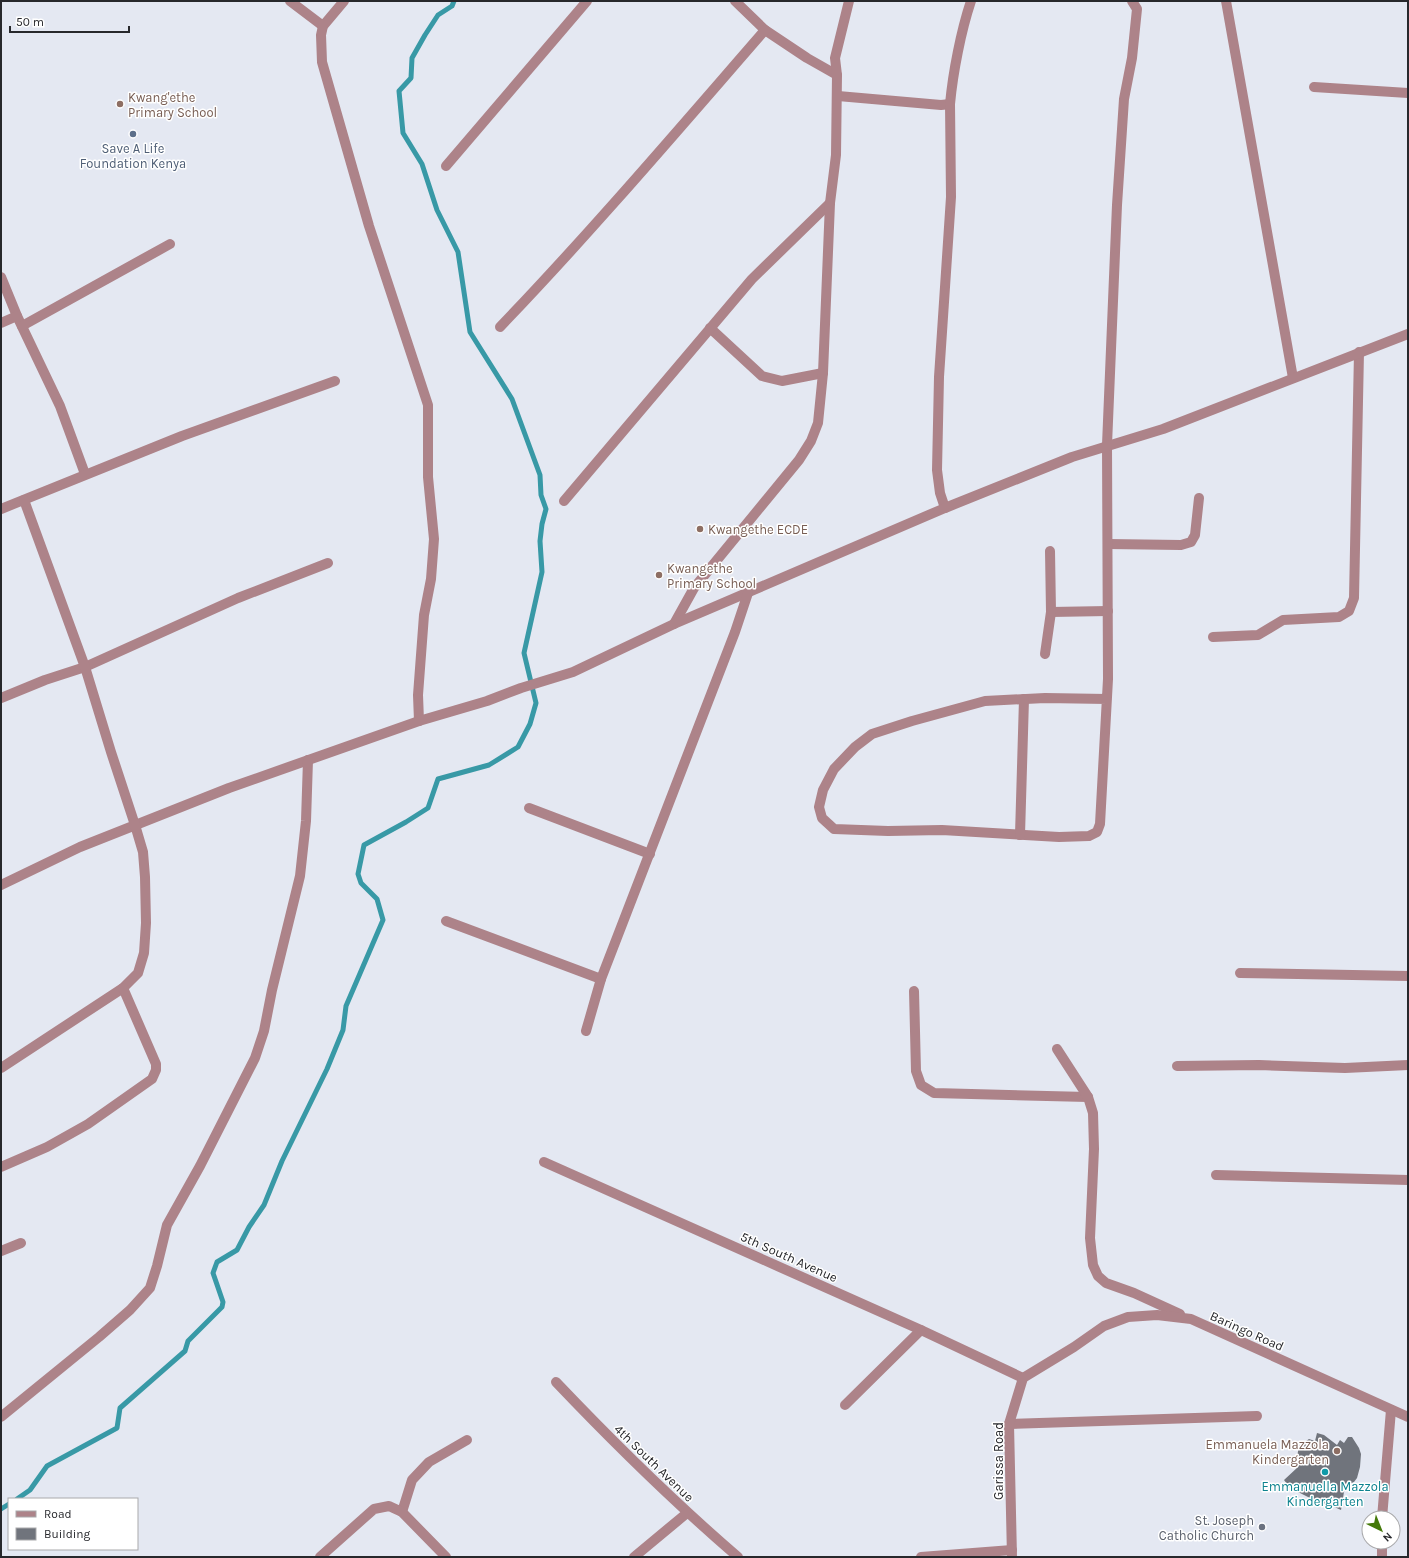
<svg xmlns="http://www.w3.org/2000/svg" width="1409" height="1558" viewBox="0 0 1409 1558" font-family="Karla,sans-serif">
<rect width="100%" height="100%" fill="#e4e8f2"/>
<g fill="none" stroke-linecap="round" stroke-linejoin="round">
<g stroke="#3899a6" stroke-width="5">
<path d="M17,1499L30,1490L47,1466L117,1428L120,1408L185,1351L188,1341L222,1307L223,1302L213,1273L217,1262L237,1250L249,1227L264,1205L282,1161L327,1069L343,1030L346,1006L383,920L377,899L361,883L358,874L364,845L406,822L428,808L438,779L489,765L518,747L530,724L536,703L524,653L542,572L540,541L542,524L546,509L541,495L540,475L512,399L470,332L458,252L437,210L422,164L403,133L399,91L411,78L412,58L425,35L438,15L452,6L454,1"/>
<path d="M1,1509L9,1504"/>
</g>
</g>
<path fill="#70747c" d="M1317,1433L1324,1435L1337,1445L1340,1440L1344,1443L1348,1437H1352L1359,1448L1361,1454L1360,1467L1357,1478L1354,1482L1345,1486L1341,1510L1332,1506L1318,1502L1290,1488L1284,1480L1298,1467L1297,1457L1299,1446L1309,1439L1315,1441Z"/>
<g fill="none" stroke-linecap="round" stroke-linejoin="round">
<g stroke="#ad8389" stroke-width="10">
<path d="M290,1L323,26"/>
<path d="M344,1L323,26L321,35L322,62L369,226L428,405V477L434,539L431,579L424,615L418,695L419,721"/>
<path d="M735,1L765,30L807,58L837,75"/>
<path d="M1226,1L1293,378"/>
<path d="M1314,87L1408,93"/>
<path d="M838,96L941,105L950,104"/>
<path d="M446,166L587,1"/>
<path d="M1,277L17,316L60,406L85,474"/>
<path d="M1,323L17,316"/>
<path d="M22,326L170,244"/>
<path d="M500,327C592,231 678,130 765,30"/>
<path d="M710,328L762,376L782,381L823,373"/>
<path d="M564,501L752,279L830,203"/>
<path d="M945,508L940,493L937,470L939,377L951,197L950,104C953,72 961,31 971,1"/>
<path d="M1,509L182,436L335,381"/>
<path d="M1108,544L1181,545L1191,542L1195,535L1199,498"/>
<path d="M1051,612L1108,611"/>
<path d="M674,624L694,588L799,460L811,441L818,423L823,373L830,203L836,155L837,75L835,58L849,1"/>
<path d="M1213,637L1258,635L1283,620L1339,617L1349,611L1354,598L1359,352"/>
<path d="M1045,654L1051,612L1050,551"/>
<path d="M1,698L45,680L85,667L238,598L328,563"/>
<path d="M1107,699L1045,698L985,701L912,721L872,734L855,747L834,769L823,790L819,807L822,818L834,829L888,831L942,830L1059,837L1089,836L1097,832L1100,824L1108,679L1107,445L1117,205L1124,99L1132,58L1137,9L1132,1"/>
<path d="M529,808L650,854"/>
<path d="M1020,835L1024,699"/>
<path d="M1,885L80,847L229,788L419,721L487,701L521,688L573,672L674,624L945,508L1072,457L1163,429L1408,334"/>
<path d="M446,921L601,979"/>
<path d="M1240,973L1408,976"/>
<path d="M914,991L916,1071L921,1085L934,1093L1088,1097"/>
<path d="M586,1031L601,979L735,632L748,593"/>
<path d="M1057,1049L1088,1097L1093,1113L1094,1149L1090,1238L1093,1265L1098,1276L1106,1283L1134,1293L1180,1314"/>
<path d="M1177,1066L1259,1065L1345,1068L1408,1065"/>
<path d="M1,1068L123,988L138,973L144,953L146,923L145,877L143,852L135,825L111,752L85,667L24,500"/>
<path d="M544,1162L921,1330L1023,1378"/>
<path d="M1,1167L47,1147L88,1124L152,1079L156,1070V1064L123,988"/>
<path d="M1216,1175L1408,1180"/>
<path d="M1,1251L21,1243"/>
<path d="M556,1382C614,1443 674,1502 738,1557"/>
<path d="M845,1405L921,1330"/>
<path d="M1,1417L99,1337L130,1310L150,1288L157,1266L167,1225L200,1166L255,1058L264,1031L272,990L300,876L306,821L308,760"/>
<path d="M1009,1424L1257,1416"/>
<path d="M402,1512L412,1480L429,1462L467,1440"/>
<path d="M1382,1518L1391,1410"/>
<path d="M1382,1542V1557"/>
<path d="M320,1557L374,1509L389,1506L402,1512L446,1557"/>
<path d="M634,1557L687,1513"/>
<path d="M921,1557L1012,1550"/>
<path d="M1012,1557L1009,1424L1023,1378L1074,1347L1104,1326L1128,1317L1157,1315L1191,1319L1408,1417"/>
</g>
</g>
<g fill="#8d6e63" stroke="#fff" stroke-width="1.5">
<circle cx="120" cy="104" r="4"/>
<circle cx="700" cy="529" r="4"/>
<circle cx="659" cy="575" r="4"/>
<circle cx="1337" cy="1451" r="4"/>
</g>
<circle fill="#5c6f8a" stroke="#fff" stroke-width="1.5" cx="133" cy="134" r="4"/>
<circle fill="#0f9aa8" stroke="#fff" stroke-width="1.5" cx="1325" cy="1472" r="4"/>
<circle fill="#6b7280" stroke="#fff" stroke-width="1.5" cx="1262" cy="1527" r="4"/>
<g text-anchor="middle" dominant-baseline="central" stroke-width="3" stroke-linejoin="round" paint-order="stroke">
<g font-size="13" fill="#785e54" stroke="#fff" text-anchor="start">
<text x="128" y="97">Kwang'ethe<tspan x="128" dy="15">Primary School</tspan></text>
<text x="708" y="529">Kwangethe ECDE</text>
<text x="667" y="568">Kwangethe<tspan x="667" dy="15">Primary School</tspan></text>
<text x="1329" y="1444" text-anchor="end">Emmanuela Mazzola<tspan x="1329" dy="15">Kindergarten</tspan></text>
</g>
<g font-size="13" fill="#4e5e75" stroke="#fff">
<text x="133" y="148">Save A Life<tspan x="133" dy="15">Foundation Kenya</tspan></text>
</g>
<g font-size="13" fill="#27282c" stroke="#fff">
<text transform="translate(789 1257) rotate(24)">5th South Avenue</text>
<text transform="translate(1247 1331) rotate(24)">Baringo Road</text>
<text transform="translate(998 1461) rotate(-90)">Garissa Road</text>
<text transform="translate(654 1463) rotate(44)">4th South Avenue</text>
</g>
<g font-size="13" fill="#0d838f" stroke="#fff">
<text x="1325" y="1486">Emmanuella Mazzola<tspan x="1325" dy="15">Kindergarten</tspan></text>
</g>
<g font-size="13" fill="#5b616d" stroke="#fff" text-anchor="end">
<text x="1254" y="1520">St. Joseph<tspan x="1254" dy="15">Catholic Church</tspan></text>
</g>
</g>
<rect width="1409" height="1558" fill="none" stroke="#27282c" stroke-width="4"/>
<rect x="8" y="1498" width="130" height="52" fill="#ffffff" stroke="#a9a9ab"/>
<rect x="16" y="1511" width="20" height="6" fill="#ad8389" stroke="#a9a9ab"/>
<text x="44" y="1518" font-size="12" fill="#27282c">Road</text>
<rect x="16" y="1528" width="20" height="12" fill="#70747c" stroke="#a9a9ab"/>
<text x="44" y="1538" font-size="12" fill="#27282c">Building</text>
<g transform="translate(1381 1530) rotate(137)"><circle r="19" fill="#ffffff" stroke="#a9a9ab"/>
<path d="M0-3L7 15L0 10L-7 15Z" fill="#44790a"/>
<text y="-6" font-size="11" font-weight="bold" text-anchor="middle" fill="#27282c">N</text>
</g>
<path d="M10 26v6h119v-6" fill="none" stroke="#27282c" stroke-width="2"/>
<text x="16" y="26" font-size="12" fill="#27282c" stroke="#ffffff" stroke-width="3" paint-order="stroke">50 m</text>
</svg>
